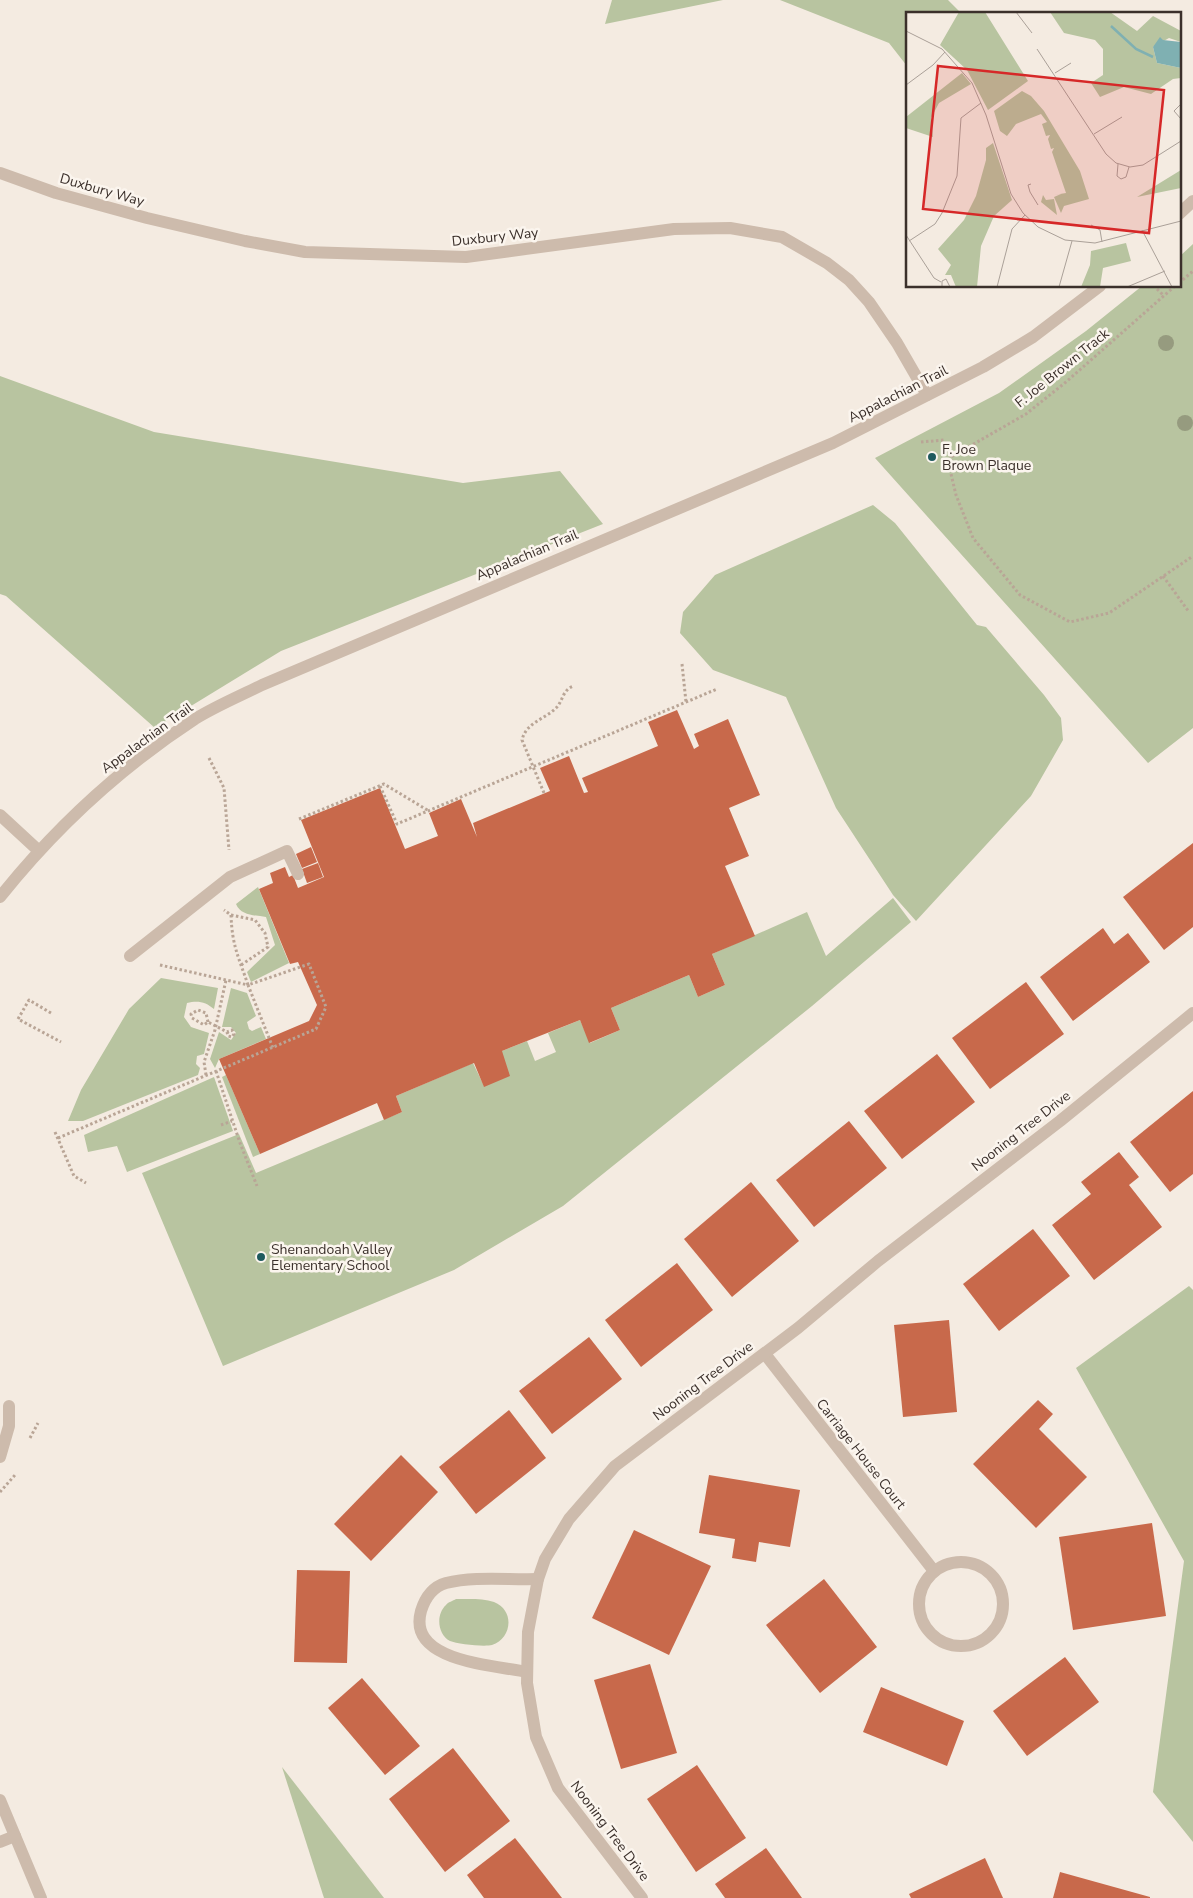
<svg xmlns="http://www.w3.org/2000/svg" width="1193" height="1898" viewBox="0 0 1193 1898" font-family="'Nunito Sans',sans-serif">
<rect width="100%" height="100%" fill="#f4ebe1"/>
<g fill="#b8c4a0">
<path d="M612,0H723L605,24Z"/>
<path d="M780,0H948L962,14H907V66L889,43Z"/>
<path d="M1193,244V728L1148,763L875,458L999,393L1086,331L1142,286H1179V257Z"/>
<path d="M0,376L154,432L463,483L560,471L603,524L281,651L155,728L6,596L0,594Z"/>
<path d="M873,505L895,523L977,625L986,627L1044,695L1061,718L1063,740L1031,796L916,921L893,895L836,808L786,697L713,670L680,633L683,612L715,575Z"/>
<path d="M258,887L289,963L251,982L247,972L275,945L266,917C255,915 241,916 236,904Z"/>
<path d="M893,898L911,922L812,1006L563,1206L454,1270L223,1366L142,1173L239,1134L256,1173L402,1112L396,1096L473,1063L484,1086L502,1051L527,1041L535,1061L556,1052L548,1033L580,1020L590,1043L620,1030L611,1008L689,975L698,997L725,985L712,954L807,912L826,956Z"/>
<path d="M161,978L218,988L214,1009C206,1002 198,1000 187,1003L184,1017L191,1027L209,1033L204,1054L197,1056L196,1064L200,1068L198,1075L83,1121H68L81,1090L129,1009Z"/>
<path d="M231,988L247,993L256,1016L247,1022L249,1029L252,1031L261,1027L266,1039L219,1059L215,1068L210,1059L219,1032L231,1040L236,1033L231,1027H222Z"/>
<path d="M226,1075L260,1154L253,1157L222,1077Z"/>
<path d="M214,1077L233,1131L127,1172L117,1146L88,1152L84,1135Z"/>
<path d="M1189,1286L1193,1290V1842L1153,1792L1184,1561L1076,1368Z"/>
<path d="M456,1599C468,1599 483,1598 494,1602C516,1611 511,1639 492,1645C484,1647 457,1644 450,1641C437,1634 436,1614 446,1605C448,1602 453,1601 456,1599Z"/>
<path d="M282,1767L384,1898H324Z"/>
</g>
<g fill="#c8694b">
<path d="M677,710L694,749L699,746L694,734L728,719L760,795L729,808L749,856L725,866L755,936L712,954L725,985L698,997L689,975L611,1008L620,1030L589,1043L580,1020L502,1051L510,1076L484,1087L474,1063L396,1096L402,1112L384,1120L377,1103L260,1154L219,1059L309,1021L317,1005L298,962L290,964L259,889L273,883L270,873L285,867L289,877L293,875L298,888L324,877L301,820L380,788L405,849L438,836L429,813L461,799L477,837L473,823L550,791L540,768L569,756L584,793L588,792L582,778L658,746L648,722Z"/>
<path d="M1193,843V927L1164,950L1123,897Z"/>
<path d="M311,847L317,862L302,868L296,854Z"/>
<path d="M318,863L323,877L307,883L302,869Z"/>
<path d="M1103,928L1114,944L1128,933L1150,962L1073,1021L1040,977Z"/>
<path d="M1026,982L1064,1034L990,1089L952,1038Z"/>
<path d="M937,1054L975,1102L902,1159L864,1111Z"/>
<path d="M1193,1091V1174L1170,1192L1130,1142Z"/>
<path d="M849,1121L887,1168L814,1227L776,1180Z"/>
<path d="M1119,1152L1139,1177L1129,1185L1162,1227L1094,1280L1052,1225L1091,1194L1081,1182Z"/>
<path d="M751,1182L799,1241L732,1297L684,1239Z"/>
<path d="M1033,1229L1070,1276L999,1331L963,1284Z"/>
<path d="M677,1263L713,1310L641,1367L605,1320Z"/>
<path d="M949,1320L957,1412L903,1417L894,1325Z"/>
<path d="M589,1337L622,1379L552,1434L519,1391Z"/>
<path d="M1038,1400L1053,1414L1039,1429L1087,1477L1036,1528L973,1464Z"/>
<path d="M509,1410L546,1458L476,1514L439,1467Z"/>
<path d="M401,1455L438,1492L371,1561L334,1524Z"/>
<path d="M709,1475L800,1490L790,1547L759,1542L756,1562L732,1558L735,1539L699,1533Z"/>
<path d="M1152,1523L1166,1616L1073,1630L1059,1537Z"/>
<path d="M634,1530L711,1566L669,1655L592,1618Z"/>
<path d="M297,1570L350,1571L347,1663L294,1662Z"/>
<path d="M824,1579L877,1647L820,1693L766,1625Z"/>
<path d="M1065,1657L1099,1702L1027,1756L993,1711Z"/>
<path d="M650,1664L677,1753L621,1769L594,1680Z"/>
<path d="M362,1678L420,1746L385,1775L328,1708Z"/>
<path d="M881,1687L964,1721L947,1766L863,1732Z"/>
<path d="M453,1748L510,1821L445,1872L389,1799Z"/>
<path d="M697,1765L746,1838L696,1872L647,1799Z"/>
<path d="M515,1838L527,1853L562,1898H484L467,1875Z"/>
<path d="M766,1848L802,1898H725L715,1884Z"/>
<path d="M985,1858L1003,1898H911L909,1894Z"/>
<path d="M1060,1872L1150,1897V1898H1053Z"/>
</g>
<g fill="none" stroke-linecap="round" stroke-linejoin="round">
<g stroke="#b9a596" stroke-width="3" stroke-dasharray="2.5 2.5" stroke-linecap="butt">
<path d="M1179,283L1193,271"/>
<path d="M1175,286L1066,382L1026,414L951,457V474L956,495L973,538L1020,595L1070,622L1109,613L1193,556"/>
<path d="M1157,289L1164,296"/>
<path d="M921,442L944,440L951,457"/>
<path d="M1163,576L1189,612"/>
<path d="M682,664L686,702"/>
<path d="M209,758L224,788L229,850"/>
<path d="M380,786L397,824L717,689"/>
<path d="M544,793L522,740C526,722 546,719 557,707C563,700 563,689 574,686"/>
<path d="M299,819L384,784L429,811"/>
<path d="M231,915L255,920L265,933L268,947L241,965"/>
<path d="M160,965L248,985L273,1048"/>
<path d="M51,1013L29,1000L18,1019L61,1042"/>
<path d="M208,1022L206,1013L198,1010L191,1014L192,1018L204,1025L208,1022L227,1032L228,1036L232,1037L234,1034L232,1030L227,1032"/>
<path d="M216,1071L240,1143L257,1186"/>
<path d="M206,1075L204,1062L215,1030L226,980"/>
<path d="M221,1125L232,1121"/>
<path d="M55,1132L74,1176L86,1183"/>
<path d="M58,1138L316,1029L326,1007L309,964L248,985C239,958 232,946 231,915L224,910"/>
<path d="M30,1438L38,1423"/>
<path d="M0,1492L15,1475"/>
</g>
<g stroke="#cdbbac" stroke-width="12">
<path d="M0,173L56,193L147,218L245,241L305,252L466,257L674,229L730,228L782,237L827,263L849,280L869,302L897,343L927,395"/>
<path d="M1179,214L1193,201"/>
<path d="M0,815L39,851"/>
<path d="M0,897C56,827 120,768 195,719C216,706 240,696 262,685L833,443L983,367L1033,337L1100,286"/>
<path d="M130,956L230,877L287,851L298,874"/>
<path d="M765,1354L934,1571"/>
<path d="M0,1457L9,1426V1406"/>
<circle cx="961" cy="1604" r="42"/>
<path d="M527,1672C494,1665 407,1662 421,1611C425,1598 432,1587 446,1583C474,1576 508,1580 538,1579"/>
<path d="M0,1800L41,1898"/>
<path d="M0,1842L15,1836"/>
<path d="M642,1898L558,1788L536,1737L527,1683L528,1632L538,1579L545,1559L569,1519L615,1466L798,1328L878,1261L1060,1121L1193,1013"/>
</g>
</g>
<g fill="#969b7f">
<circle cx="1166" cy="343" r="8"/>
<circle cx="1185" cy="423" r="8"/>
</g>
<g fill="#1f5a5e" stroke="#fbf5ee" stroke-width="2">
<circle cx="932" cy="457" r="5"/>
<circle cx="261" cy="1257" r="5"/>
</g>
<g text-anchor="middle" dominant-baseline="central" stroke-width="5" stroke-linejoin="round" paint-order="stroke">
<g font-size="14" fill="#3b302b" stroke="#fbf5ee">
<text transform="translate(102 190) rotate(16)">Duxbury Way</text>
<text transform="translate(495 237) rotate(-6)">Duxbury Way</text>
<text transform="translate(1062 368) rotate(-39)">F. Joe Brown Track</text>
<text transform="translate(898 394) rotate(-27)">Appalachian Trail</text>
<text transform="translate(527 555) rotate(-23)">Appalachian Trail</text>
<text transform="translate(147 738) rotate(-36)">Appalachian Trail</text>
<text transform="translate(1021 1131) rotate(-38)">Nooning Tree Drive</text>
<text transform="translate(703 1381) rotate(-37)">Nooning Tree Drive</text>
<text transform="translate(861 1454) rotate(52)">Carriage House Court</text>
<text transform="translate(610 1831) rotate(53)">Nooning Tree Drive</text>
</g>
<g font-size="14" fill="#3b302b" stroke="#fbf5ee" text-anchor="start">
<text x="942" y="449">F. Joe<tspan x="942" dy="16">Brown Plaque</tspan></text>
<text x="271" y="1249">Shenandoah Valley<tspan x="271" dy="16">Elementary School</tspan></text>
</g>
</g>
<g transform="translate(906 12)">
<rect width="275" height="275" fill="#f4ebe1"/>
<path d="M53,0H79L122,69L82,98L61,58L34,33ZM144,0H204L231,19L247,4L275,19V30L263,26L247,35L251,51L275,56V66L267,67L245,82L218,75L194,85L185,71L197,63V37L189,28L158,21ZM56,61L65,72L33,91L25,106L27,125L0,116V105ZM116,79L125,84L138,99L174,159L183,187L158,194L155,201L148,185L155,182L148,183L160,181L146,140L148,136L145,137L142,127L144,123L140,124L136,112L141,110L135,102L110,112L101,124L94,119L88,99ZM87,131L106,188L88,204L75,234L71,275H50L45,263H39L45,253L32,237L58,208L70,184L80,148V136ZM275,158V176L231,185ZM137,183L140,188L148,187L151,203L135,190ZM220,231L225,249L197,256L194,275H175L184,253L185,239Z" fill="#b8c4a0"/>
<path d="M254,25L257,28L275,30V56L251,51L247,35Z" fill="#7fb0b2"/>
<path fill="none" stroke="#7fb0b2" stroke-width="2.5" d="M205,14L230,37L247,45"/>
<path fill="none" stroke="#aaa098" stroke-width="1" d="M110,0L126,21M0,19L36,37L66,71L80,103L105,182L117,201L132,215L159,228L189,231L275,209M131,37L200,142L210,151L224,155L237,153L275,129M149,61L165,51M0,73L27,53L39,40M275,92L268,99L275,107M188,122L216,105M212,152L211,164L215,167L220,165L223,155M125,172L122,173L124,180L132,193M185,213L194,218L196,230M236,218L266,275M0,223L28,266L35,270M3,229L29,212L36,201L51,164L55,106L75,91M36,275V269L40,267L44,275M91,275L106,217L119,203M153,275L166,229M221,275L259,259"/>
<path fill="#d62828" fill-opacity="0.15" stroke="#d62828" stroke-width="2.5" d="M32,54L258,78L243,221L17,197Z"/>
<rect width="275" height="275" fill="none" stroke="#3b302b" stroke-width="2.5"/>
</g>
</svg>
